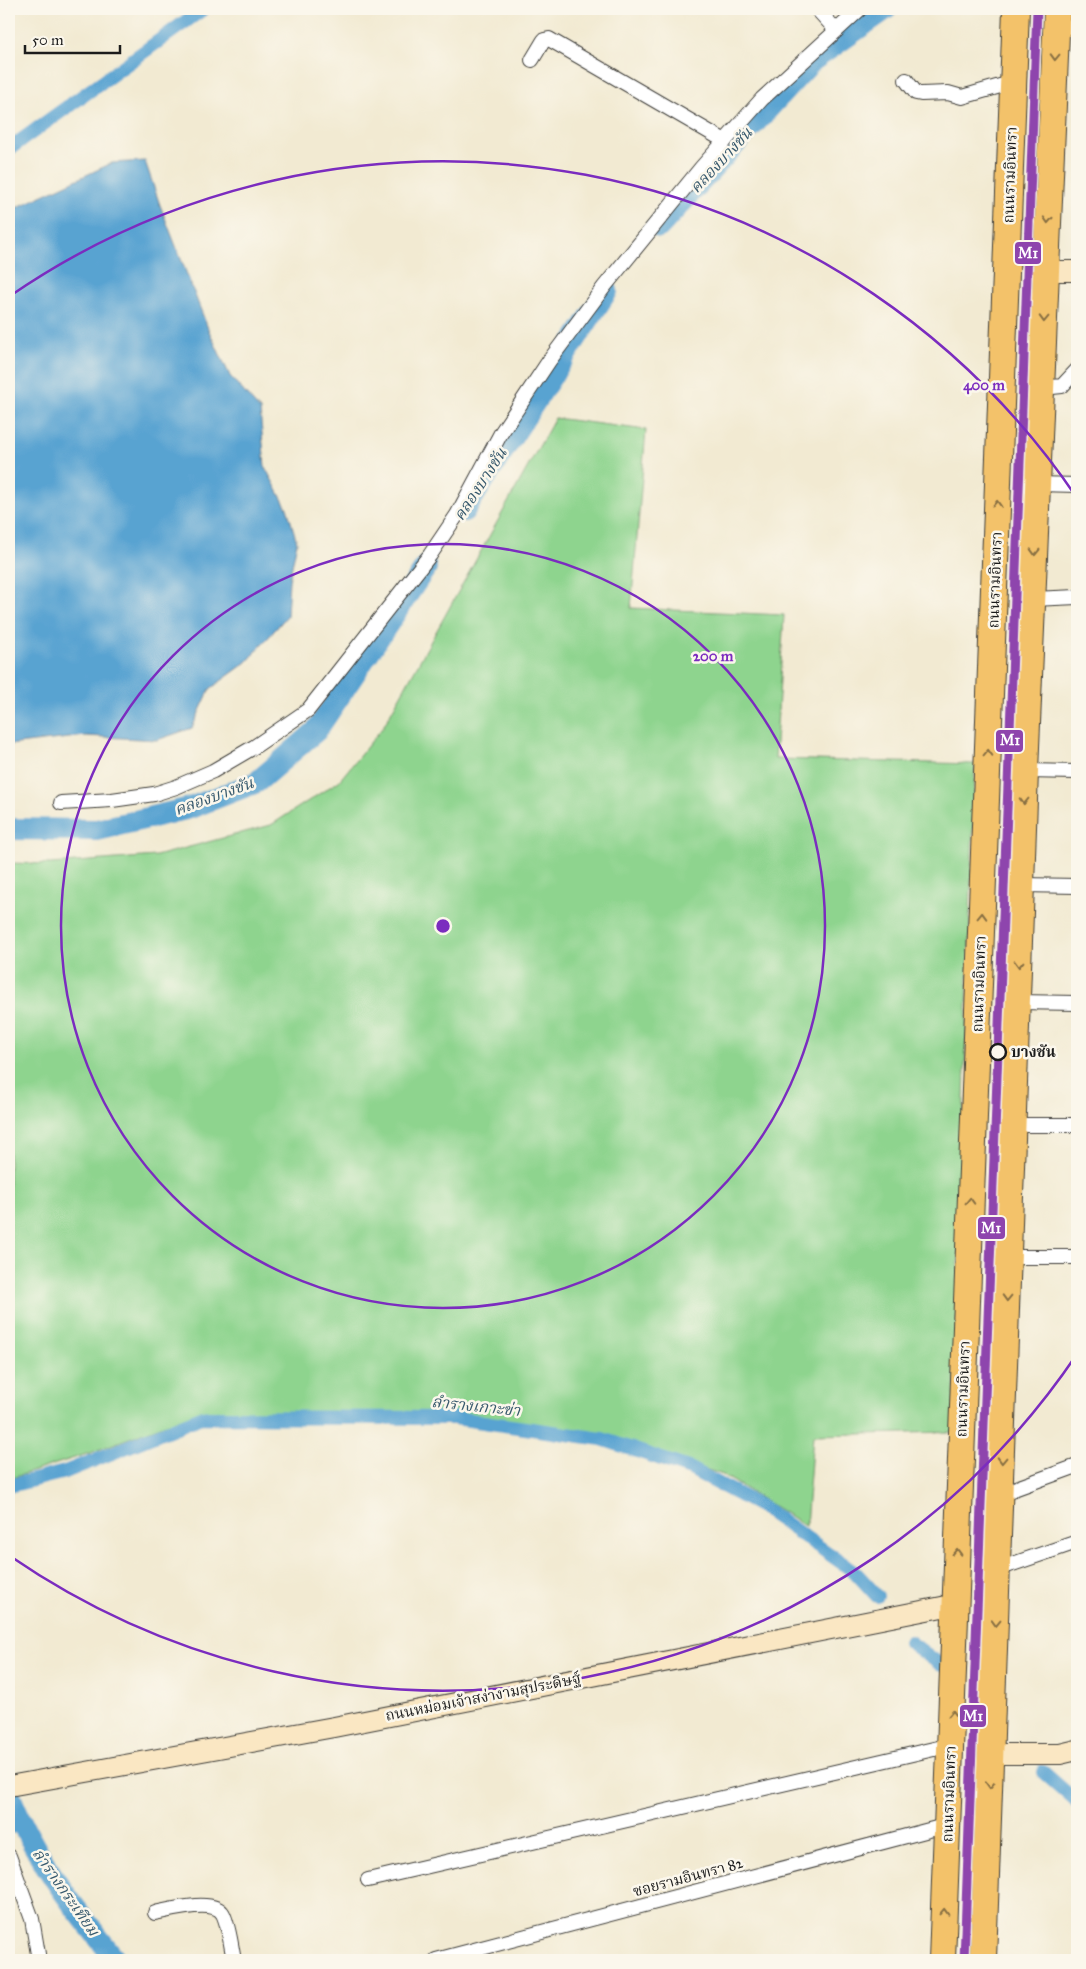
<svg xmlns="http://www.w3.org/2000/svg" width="1086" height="1969" viewBox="0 0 1086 1969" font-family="'IM FELL Great Primer','Noto Serif Thai',serif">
<rect width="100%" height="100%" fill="#fbf7ec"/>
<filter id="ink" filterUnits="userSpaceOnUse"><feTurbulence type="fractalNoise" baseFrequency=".02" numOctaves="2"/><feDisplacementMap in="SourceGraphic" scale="10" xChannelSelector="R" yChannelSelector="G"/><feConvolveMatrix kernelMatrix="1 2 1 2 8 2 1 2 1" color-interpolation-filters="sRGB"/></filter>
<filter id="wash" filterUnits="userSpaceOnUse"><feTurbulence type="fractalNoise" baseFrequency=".0096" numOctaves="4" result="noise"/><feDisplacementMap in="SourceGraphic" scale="20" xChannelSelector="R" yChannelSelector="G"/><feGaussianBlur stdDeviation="1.12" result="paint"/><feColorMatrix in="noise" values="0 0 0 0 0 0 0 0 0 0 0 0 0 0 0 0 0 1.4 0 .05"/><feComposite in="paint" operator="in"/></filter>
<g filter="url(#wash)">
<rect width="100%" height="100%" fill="#f2ead2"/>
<path fill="#8ed48e" stroke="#557855" d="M555,418L646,430L631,608L784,615L775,759L975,764L953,1432L813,1435L806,1526L723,1475L596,1433L455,1412L369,1414L200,1411L90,1453L9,1479V863L50,864L156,856L271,825L339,781L383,727Z"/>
<path fill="#59a3d1" stroke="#3a6076" d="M145,161L160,205L209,331L230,376L260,410L265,467L287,508L297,542L289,581L287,616L247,662L210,689L192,728L157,740L86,736L9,745V211L112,163Z"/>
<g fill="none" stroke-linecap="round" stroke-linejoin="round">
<g stroke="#59a3d1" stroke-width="14">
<path d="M9,149L203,9"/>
<path d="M9,1486L65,1472L201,1417L455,1418L602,1439L691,1469L762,1507L855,1572L877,1596"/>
<path d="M910,1642L941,1665"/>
<path d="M1043,1772L1077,1802"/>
<path d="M9,1827L21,1825"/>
</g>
<g stroke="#59a3d1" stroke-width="22">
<path d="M659,227L812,61L886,9"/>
<path d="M464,511L607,291"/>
<path d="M9,829L97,830L190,808L257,782L316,731L426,567"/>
<path d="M9,1793C32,1855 75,1909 116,1960"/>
</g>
</g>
</g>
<g filter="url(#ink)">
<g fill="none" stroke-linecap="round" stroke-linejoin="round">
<defs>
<g id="street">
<path d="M817,9L836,30"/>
<path d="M1056,30L1077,25"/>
<path d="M532,60L544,40L549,39L725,141"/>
<path d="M906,80L916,93L921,94L948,93L962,97L1014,82"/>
<path d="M1042,388L1062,386L1077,370"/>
<path d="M1037,484L1077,485"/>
<path d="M1033,599L1077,597"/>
<path d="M1025,771L1077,772"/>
<path d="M61,803L112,800L154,794L176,787L213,771L254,747L308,710L430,555L457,515L501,433L549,361L604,287L701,168L762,99L860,9"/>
<path d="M1022,885L1077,886"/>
<path d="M1017,1002L1077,1003"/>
<path d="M1013,1125H1077"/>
<path d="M1008,1257H1077"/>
<path d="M1000,1494L1077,1466"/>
<path d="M998,1569L1077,1542"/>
<path d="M9,1856L32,1919L39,1960"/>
<path d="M368,1880L951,1745"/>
<path d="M155,1913C170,1910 214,1898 223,1914C229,1926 231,1946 234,1960"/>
<path d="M436,1960L948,1825"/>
</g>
<g id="secondary">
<path d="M1045,271H1077"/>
<path d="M991,1754H1060L1077,1750"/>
<path d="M9,1786L334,1727L957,1604"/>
</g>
<g id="highway">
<path d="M942,1960L1016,9"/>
<path d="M983,1960L1025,771L1057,9"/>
</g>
</defs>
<use href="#street" stroke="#3c3b37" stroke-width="16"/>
<use href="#secondary" stroke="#3c3b37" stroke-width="22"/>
<use href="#highway" stroke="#3c3b37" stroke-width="28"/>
<use href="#street" stroke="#fff" stroke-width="14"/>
<use href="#secondary" stroke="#fae7c3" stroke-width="20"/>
<use href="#highway" stroke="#f3c26a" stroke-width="26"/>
<defs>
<path id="metro-1" d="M964,1960L1037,9"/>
</defs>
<use href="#metro-1" stroke="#fbf7ec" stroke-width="12"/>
<use href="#metro-1" stroke="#8e44ad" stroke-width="9"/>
</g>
<defs><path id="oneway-chevron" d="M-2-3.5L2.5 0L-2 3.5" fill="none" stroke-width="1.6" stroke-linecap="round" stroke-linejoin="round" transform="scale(1.25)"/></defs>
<g stroke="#886f43">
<use href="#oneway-chevron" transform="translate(1055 57) rotate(92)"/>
<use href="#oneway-chevron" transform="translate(1048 220) rotate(93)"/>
<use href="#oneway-chevron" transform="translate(1044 319) rotate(92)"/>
<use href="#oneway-chevron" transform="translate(997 504) rotate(-88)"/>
<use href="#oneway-chevron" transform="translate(1035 552) rotate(92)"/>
<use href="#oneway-chevron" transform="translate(988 753) rotate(-88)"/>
<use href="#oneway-chevron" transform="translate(1024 801) rotate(92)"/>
<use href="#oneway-chevron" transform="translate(982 916) rotate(-88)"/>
<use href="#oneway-chevron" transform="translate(1019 964) rotate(92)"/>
<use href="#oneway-chevron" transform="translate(970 1201) rotate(-88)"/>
<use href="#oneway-chevron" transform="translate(1007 1298) rotate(92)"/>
<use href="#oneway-chevron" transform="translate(1002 1460) rotate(92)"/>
<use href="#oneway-chevron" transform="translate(957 1552) rotate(-89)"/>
<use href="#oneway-chevron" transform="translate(996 1623) rotate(92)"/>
<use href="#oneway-chevron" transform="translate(953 1714) rotate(-87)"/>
<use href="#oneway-chevron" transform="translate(990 1785) rotate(92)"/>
<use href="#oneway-chevron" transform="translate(944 1912) rotate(-88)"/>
</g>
</g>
<g fill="none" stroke="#7b2cbf" stroke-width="2.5">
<circle cx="443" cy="926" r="382"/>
<path d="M1077 1354A765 765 0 0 1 10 1556M10 296A765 765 0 0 1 1077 498"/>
</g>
<circle fill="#fbf7ec" stroke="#1c1c1c" stroke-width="2.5" cx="998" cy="1052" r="8"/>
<g text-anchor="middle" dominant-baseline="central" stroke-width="5" stroke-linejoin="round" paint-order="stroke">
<g font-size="15" fill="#1c1c1c" stroke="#fbf7ec">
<text transform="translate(1010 175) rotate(-88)">ถนนรามอินทรา</text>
<text transform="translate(995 580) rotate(-88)">ถนนรามอินทรา</text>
<text transform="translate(979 984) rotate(-88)">ถนนรามอินทรา</text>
<text transform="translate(963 1389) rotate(-88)">ถนนรามอินทรา</text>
<text transform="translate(483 1697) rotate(-11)">ถนนหม่อมเจ้าสง่างามสุประดิษฐ์</text>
<text transform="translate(949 1794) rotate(-88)">ถนนรามอินทรา</text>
<text transform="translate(688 1877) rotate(-15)">ซอยรามอินทรา 82</text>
</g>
<g font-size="15" font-weight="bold" fill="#1c1c1c" stroke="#fbf7ec" text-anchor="start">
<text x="1011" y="1052">บางชัน</text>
</g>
<g font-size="16" font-style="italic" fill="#37596d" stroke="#fbf7ec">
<text transform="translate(721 160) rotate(-47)">คลองบางชัน</text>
<text transform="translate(480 484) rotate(-57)">คลองบางชัน</text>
<text transform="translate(214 796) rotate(-20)">คลองบางชัน</text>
<text transform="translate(476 1406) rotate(6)">ลำรางเกาะข่า</text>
<text transform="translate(66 1892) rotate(55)">ลำรางกระเทียม</text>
</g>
</g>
<circle cx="443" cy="926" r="8" fill="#7b2cbf" stroke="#fbf7ec" stroke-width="2.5"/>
<g font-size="15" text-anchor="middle" font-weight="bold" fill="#7b2cbf" stroke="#fbf7ec" stroke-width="5" stroke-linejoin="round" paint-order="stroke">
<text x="984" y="390">400 m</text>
<text x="713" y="661">200 m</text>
</g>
<g stroke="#fbf7ec" stroke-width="2">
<rect x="1014" y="241" width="28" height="24" rx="5" fill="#8e44ad"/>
<rect x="995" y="729" width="29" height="24" rx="5" fill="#8e44ad"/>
<rect x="977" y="1216" width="29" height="24" rx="5" fill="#8e44ad"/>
<rect x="959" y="1704" width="28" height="24" rx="5" fill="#8e44ad"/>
</g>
<g font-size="14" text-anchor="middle" font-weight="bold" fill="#fff">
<text x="1028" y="258">M1</text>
<text x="1010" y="745">M1</text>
<text x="991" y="1233">M1</text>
<text x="973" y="1721">M1</text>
</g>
<rect width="1086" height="1969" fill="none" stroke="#fbf7ec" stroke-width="30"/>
<path d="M25 45v8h95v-8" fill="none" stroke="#1c1c1c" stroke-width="2.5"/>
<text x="32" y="45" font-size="15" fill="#1c1c1c" stroke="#fbf7ec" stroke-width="4" paint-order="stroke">50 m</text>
</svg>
